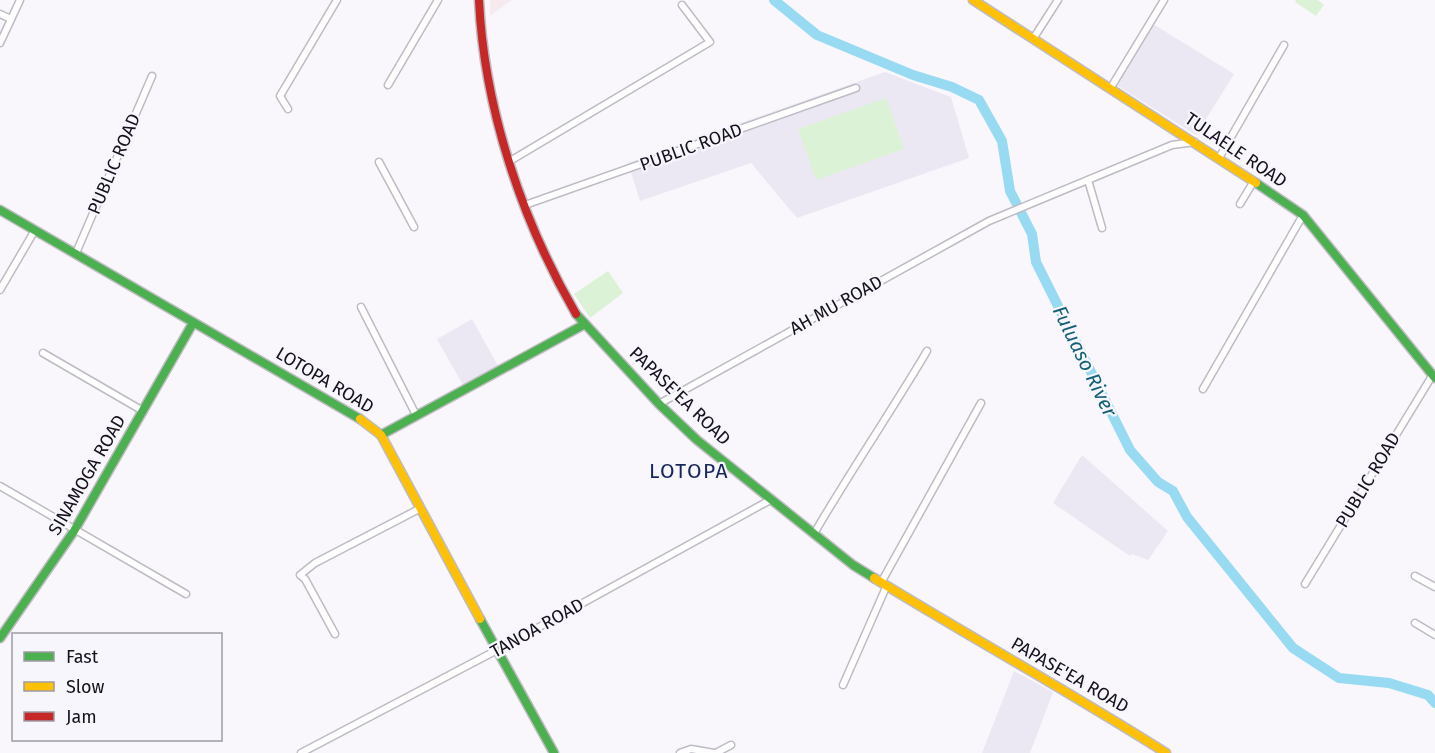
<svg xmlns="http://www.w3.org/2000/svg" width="1435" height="753" viewBox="0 0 1435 753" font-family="'Fira Sans',sans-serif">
<rect width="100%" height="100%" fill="#f9f7fc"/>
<path fill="#f6eaee" d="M490,0H512L490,16Z"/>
<g fill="#ebe8f3">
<path d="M1153,24L1234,74L1196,135L1116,85Z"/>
<path d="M885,72L951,97L969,158L797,218L751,163L640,201L628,163Z"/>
<path d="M472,319L498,366L463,385L437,339Z"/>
<path d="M1082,455L1168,531L1148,560L1132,554L1130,556L1053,503Z"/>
<path d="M1014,671L1053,692L1030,753H982Z"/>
</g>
<g fill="#dcf2d7">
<path d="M1296,0H1318L1324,5L1316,16L1295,2Z"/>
<path d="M886,98L904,149L816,180L798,129Z"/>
<path d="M608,271L623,293L590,318L574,294Z"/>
</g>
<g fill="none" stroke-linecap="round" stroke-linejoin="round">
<path stroke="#97daf2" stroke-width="10" d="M774,0L817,35L913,75L952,87L979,100L1002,141L1010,191L1032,234L1036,262L1130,450L1158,482L1173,491L1187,517L1293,648L1339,678L1389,683L1428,695L1435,703"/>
<defs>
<g id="street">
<path d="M0,14L11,19"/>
<path d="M1033,39L1058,0"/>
<path d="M0,43L20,0"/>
<path d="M388,85L438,0"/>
<path d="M1110,89L1164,0"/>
<path d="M288,109L280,96L337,0"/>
<path d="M1219,158L1284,45"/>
<path d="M510,161L710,42L682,5"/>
<path d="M379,162L414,227"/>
<path d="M1088,180L1102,228"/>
<path d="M1240,204L1254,181"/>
<path d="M525,205L856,88"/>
<path d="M76,253L152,76"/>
<path d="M0,290L35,230"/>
<path d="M361,307L416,415"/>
<path d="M43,353L143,411"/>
<path d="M1203,389L1303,215"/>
<path d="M659,404L989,221L1172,145L1195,142"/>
<path d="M0,486L186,594"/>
<path d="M815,532C851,470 891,412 927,351"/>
<path d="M1415,576L1435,587"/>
<path d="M882,581L981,403"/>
<path d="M1305,584L1432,376"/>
<path d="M1415,623L1435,635"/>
<path d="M335,634L305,579L300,575L315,563L419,509"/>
<path d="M843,685L887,585"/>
<path d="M301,753L499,649L772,499"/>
<path d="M680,753L691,749L714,753"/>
<path d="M716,753L731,745"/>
</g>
<g id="fast">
<path d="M1256,183L1303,215L1435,378"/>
<path d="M0,210L360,419"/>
<path d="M576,314L659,404L697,440L853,565L874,578"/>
<path d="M381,435L585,324"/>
<path d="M480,619L554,753"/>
<path d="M0,638L74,531L193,323"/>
</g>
<g id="slow">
<path d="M973,0L1256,183"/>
<path d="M360,419L381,435L480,619"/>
<path d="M874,578C970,637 1070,692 1166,753"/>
</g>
<path id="jam" d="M479,0C484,108 522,221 576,314"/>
</defs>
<use href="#street" stroke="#bebbc3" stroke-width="9"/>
<use href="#fast" stroke="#bebbc3" stroke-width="11"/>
<use href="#slow" stroke="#bebbc3" stroke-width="11"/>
<use href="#jam" stroke="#bebbc3" stroke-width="11"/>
<use href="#street" stroke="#fefeff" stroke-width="6"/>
<use href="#fast" stroke="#4caf50" stroke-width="8"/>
<use href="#slow" stroke="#ffc107" stroke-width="8"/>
<use href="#jam" stroke="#c62828" stroke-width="8"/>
</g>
<g text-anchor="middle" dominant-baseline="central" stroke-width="4.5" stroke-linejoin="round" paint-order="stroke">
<g font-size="18" fill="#16121d" stroke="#f8f6fd">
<text transform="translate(691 147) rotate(-20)">PUBLIC ROAD</text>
<text transform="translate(1236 150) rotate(34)">TULAELE ROAD</text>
<text transform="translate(114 164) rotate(-67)">PUBLIC ROAD</text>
<text transform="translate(836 305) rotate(-29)">AH MU ROAD</text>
<text transform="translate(325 380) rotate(31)">LOTOPA ROAD</text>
<text transform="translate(680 396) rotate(44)">PAPASE'EA ROAD</text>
<text transform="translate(87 475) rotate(-60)">SINAMOGA ROAD</text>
<text transform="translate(1368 480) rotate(-59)">PUBLIC ROAD</text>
<text transform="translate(537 628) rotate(-29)">TANOA ROAD</text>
<text transform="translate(1070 675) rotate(30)">PAPASE'EA ROAD</text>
</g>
<g font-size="20" font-style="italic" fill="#146177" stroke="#f8f6fd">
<text transform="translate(1085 361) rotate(64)">Fuluaso River</text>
</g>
<g font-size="21" letter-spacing="1.5" fill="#17265d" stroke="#f8f6fd">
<text x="689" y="471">LOTOPA</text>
</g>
</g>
<rect x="12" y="633" width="210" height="108" fill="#f8f6fd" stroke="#9e9ba3" stroke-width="1.5"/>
<rect x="24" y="652" width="30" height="9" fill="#4caf50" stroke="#9e9ba3" stroke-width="1.5"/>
<text x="66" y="663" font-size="18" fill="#16121d">Fast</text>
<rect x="24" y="682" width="30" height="9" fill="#ffc107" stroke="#9e9ba3" stroke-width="1.5"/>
<text x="66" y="693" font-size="18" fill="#16121d">Slow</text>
<rect x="24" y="712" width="30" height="9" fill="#c62828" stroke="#9e9ba3" stroke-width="1.5"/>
<text x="66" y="723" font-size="18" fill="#16121d">Jam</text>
</svg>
